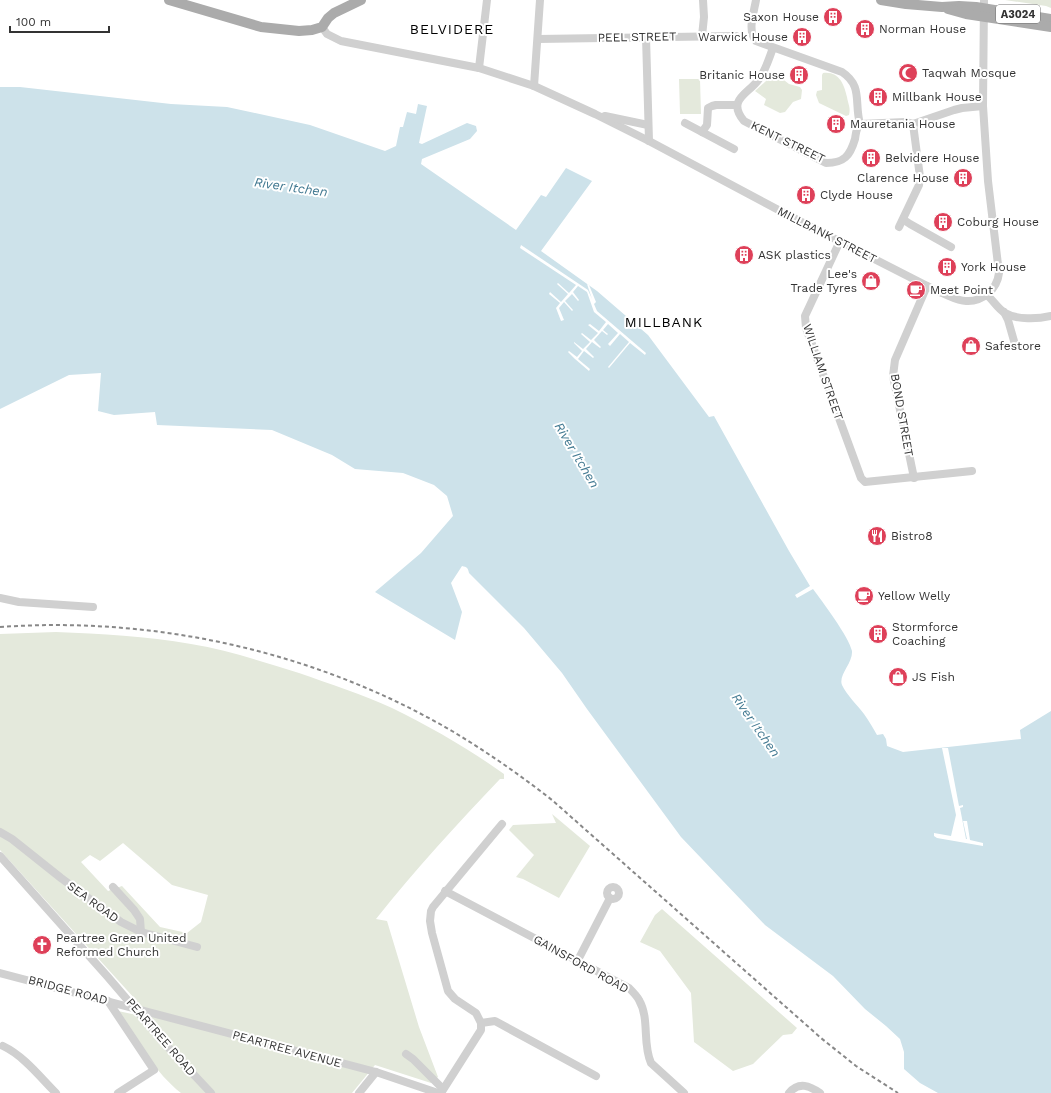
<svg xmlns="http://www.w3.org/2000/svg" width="1051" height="1093" viewBox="0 0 1051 1093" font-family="'Work Sans',sans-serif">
<rect width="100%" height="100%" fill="#fff"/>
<g fill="#e4e9dc" fill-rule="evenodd">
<path d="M1005,0H1051V8L1046,6Z"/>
<path d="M770,72L775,73L789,84L800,87L802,90L801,99L793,102L785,112L780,113L764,105L766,99L755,91L766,81Z"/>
<path d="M823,73C839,71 844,84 847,97C848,104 851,108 849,115L846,116L819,103L816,95L817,91L822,90V75Z"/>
<path d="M679,79H700L701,114H680Z"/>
<path d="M56,632C101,634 146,636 191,644C228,650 263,662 299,673C330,684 362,694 392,708C431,727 469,749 504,774V779H500C457,824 415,870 376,919L387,921L419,1027L438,1077L431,1083L375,1065L352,1093H181C154,1072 137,1039 118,1011L146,1017L135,999L0,850V634ZM123,843L172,885L208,895L201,922L187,933L160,927L122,886L108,891L81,862L90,855L100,861Z"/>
<path d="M552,814L590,846L559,898L523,879L516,877L534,855L509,830L513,825L556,823Z"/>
<path d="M662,909L797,1028L792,1034L783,1035L753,1064L733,1071L694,1042L691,993L660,951L640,942L655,915Z"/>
</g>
<path fill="#cde2ea" d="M0,87H20L171,104L227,107L310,125L385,151L396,146L400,127H403L407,112L416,114L418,104L427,106L419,143L422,144L467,123L476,126L477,131L470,139L422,159L421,164L516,230L541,195L546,197L566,168L592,181L541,251L597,291L648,335L709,417L714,416L789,551L810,586L795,595L797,598L813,589C822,601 849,637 852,651C853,663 838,675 842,685C846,694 858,706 864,714C869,721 873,728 877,735L883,734L886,739L887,746L903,752L1021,739L1020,730L1051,711V1093H938L920,1083L904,1069V1052L900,1039L886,1026L865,1009L833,976L765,925L681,837L587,709L562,673L524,628L469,573C468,568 467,567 462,566L451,583L462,612L455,640L375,592L421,553L453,516L447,496L434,485L403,473L355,469L332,455L272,430L157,425L155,412L114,415L98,411L101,373L69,375L0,409Z"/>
<g fill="#fff">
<path d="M521,245L588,290L592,299L587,284L589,285L596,302L594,304L597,311L646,353L645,355L630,343L609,368L608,367L629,342L620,334L610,346L608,344L618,333L608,324L603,330L608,334L607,335L602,331L594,340L601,347L600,348L592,342L586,349L594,357L593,358L584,351L578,359L590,369L589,371L575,359L568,352L569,351L577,357L582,351L574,343V342L583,349L590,342L581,334L582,333L591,340L598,333L588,325L590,324L599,331L606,322L594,312L587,292L578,286L573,292L579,300L578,301L572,294L565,301L573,310L572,311L564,302L559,308L564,320L561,321L556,308L560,303L549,294L550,292L561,302L568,294L557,284L558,283L569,293L576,285L520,248Z"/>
<path d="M942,748H948L959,806L963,805V807L960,808L966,839H967L963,821H967L970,840L983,843V846L937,838L934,836V833L951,836L956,815Z"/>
</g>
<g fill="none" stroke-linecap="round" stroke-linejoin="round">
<g stroke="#d0d0d0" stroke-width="8">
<path d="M756,0C754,12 747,31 756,41L842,72C863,86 854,102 860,124C856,128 856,133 855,139C850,156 844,163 826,163L744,121C726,99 749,94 759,79C766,70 769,58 773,48"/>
<path d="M322,27L327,34L341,41L479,68L534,86L595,114L649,141L788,215L939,292C948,295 957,301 966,301C982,302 997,290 999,273L988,181L983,106L984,0"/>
<path d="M702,36L704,17L703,0"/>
<path d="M646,37L649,141"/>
<path d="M538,39L736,36"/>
<path d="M479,68L487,0"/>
<path d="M534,86L540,0"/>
<path d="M605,116L648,125"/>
<path d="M685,123L734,149"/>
<path d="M860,124L905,122L913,124L954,110L962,108L983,106"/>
<path d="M702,132L707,125L708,108L712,106L716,105H737"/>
<path d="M904,220L910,224L951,247"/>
<path d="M899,227L919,185L920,177L913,124"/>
<path d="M840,241L805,316L806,328L861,478L865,482L972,471"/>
<path d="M987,295C993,300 998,309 1005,313C1017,320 1038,319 1051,316"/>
<path d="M1004,312L1008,320L1014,341"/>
<path d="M914,478L893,376L895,360L927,286"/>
<path d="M0,598L19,602L93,607"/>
<path d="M0,832L12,839L61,878L121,922L141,932L197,947"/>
<path d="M0,856L107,976L166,1045L211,1093"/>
<path d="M113,887L134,910L140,919L141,932"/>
<circle cx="613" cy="893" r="6"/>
<path d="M445,891L629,988C633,992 637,996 639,1000C650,1019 642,1043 651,1063L684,1093"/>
<path d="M578,960L610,898"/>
<path d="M0,973L376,1072L438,1093"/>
<path d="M108,1001L154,1070L118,1093"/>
<path d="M481,1023L495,1021L596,1076"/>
<path d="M3,1046C24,1056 40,1077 56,1093"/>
<path d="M406,1054L413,1059L443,1089"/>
<path d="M359,1093L376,1072"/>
<path d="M441,1093L481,1030V1023L476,1013L455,999L448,991L432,933L430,921L431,911L433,907L502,824"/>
<path d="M789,1093C799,1081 810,1086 820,1093"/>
</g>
<g stroke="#ababab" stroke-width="10">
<path d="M169,0L261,27L299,31L312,30L322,27L328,18L334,13L361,0"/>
<path d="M881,0L906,4L942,7L959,6L976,7L1051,19"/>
<path d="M948,9L966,14L1051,27"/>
</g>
<path stroke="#888" stroke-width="2" stroke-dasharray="4 3" stroke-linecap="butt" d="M0,627C157,616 317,652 452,731C487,752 520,775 552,800L821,1038L856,1066L898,1093"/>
</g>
<defs>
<symbol id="building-disc" viewBox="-11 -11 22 22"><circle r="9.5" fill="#de4059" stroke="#fff"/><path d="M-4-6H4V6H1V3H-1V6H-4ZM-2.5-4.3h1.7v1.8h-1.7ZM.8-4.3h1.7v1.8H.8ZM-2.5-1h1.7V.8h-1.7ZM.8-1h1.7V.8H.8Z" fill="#fff"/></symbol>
<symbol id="mosque-disc" viewBox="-11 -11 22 22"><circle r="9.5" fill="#de4059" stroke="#fff"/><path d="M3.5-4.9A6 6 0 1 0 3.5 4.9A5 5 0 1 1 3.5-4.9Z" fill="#fff"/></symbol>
<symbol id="shop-disc" viewBox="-11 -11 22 22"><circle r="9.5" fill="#de4059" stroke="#fff"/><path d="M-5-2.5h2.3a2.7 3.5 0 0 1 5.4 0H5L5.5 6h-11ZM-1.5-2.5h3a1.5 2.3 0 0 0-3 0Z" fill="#fff"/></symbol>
<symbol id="cafe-disc" viewBox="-11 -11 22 22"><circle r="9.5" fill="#de4059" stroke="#fff"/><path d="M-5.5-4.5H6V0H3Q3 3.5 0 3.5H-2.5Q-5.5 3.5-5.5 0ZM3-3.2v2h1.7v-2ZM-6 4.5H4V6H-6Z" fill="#fff"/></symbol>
<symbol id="restaurant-disc" viewBox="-11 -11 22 22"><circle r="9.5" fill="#de4059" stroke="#fff"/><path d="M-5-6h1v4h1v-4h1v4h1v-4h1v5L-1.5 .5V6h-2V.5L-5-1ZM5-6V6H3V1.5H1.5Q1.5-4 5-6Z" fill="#fff"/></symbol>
<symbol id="church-disc" viewBox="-11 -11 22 22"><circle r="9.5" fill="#de4059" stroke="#fff"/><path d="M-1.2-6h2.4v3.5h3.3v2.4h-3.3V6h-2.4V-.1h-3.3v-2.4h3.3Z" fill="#fff"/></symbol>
</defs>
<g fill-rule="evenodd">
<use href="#building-disc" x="822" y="6" width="22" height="22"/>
<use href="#building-disc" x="854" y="18" width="22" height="22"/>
<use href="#building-disc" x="791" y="26" width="22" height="22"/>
<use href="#mosque-disc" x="897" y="62" width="22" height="22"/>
<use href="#building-disc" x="788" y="64" width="22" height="22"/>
<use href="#building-disc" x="867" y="86" width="22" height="22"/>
<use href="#building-disc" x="825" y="113" width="22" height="22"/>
<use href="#building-disc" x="860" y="147" width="22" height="22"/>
<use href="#building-disc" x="952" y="167" width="22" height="22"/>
<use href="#building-disc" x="795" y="184" width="22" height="22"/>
<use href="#building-disc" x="932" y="211" width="22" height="22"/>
<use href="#building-disc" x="733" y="244" width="22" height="22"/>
<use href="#building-disc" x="936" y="256" width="22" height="22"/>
<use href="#shop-disc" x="860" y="270" width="22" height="22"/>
<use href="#cafe-disc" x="905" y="279" width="22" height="22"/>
<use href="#shop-disc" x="960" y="335" width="22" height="22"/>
<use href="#restaurant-disc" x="866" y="525" width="22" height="22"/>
<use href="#cafe-disc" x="853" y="585" width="22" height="22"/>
<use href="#building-disc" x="867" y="623" width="22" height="22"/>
<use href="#shop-disc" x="887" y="666" width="22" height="22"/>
<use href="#church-disc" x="31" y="934" width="22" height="22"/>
</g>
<g text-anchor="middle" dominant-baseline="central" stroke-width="4" stroke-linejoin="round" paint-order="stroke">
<rect fill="#fff" stroke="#707070" stroke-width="1" x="996" y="5" width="44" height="18" rx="3"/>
<g font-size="11" font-weight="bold" fill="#333">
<text x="1018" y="14">A3024</text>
</g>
<g font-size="12" fill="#333" stroke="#fff" text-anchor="start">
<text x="819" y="17" text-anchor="end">Saxon House</text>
<text x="879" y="29">Norman House</text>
<text x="788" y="37" text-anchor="end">Warwick House</text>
<text x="922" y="73">Taqwah Mosque</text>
<text x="785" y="75" text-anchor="end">Britanic House</text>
<text x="892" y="97">Millbank House</text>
<text x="850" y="124">Mauretania House</text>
<text x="885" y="158">Belvidere House</text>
<text x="949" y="178" text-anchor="end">Clarence House</text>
<text x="820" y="195">Clyde House</text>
<text x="957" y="222">Coburg House</text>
<text x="758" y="255">ASK plastics</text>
<text x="961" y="267">York House</text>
<text x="857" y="274" text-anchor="end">Lee's<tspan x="857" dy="14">Trade Tyres</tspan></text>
<text x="930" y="290">Meet Point</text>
<text x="985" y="346">Safestore</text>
<text x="891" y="536">Bistro8</text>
<text x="878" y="596">Yellow Welly</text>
<text x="892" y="627">Stormforce<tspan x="892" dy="14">Coaching</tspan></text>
<text x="912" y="677">JS Fish</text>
<text x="56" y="938">Peartree Green United<tspan x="56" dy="14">Reformed Church</tspan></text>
</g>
<g font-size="12" fill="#333" stroke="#fff">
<text transform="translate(637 37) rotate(-1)">PEEL STREET</text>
<text transform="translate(788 142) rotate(26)">KENT STREET</text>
<text transform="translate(827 235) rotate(27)">MILLBANK STREET</text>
<text transform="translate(823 372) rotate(71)">WILLIAM STREET</text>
<text transform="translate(902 415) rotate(80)">BOND STREET</text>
<text transform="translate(93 902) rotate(36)">SEA ROAD</text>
<text transform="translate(581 964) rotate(29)">GAINSFORD ROAD</text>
<text transform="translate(68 990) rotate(15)">BRIDGE ROAD</text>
<text transform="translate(161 1037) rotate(49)">PEARTREE ROAD</text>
<text transform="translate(287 1049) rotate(15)">PEARTREE AVENUE</text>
</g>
<g font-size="13" font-style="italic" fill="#437a92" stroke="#fff">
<text transform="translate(291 187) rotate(8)">River Itchen</text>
<text transform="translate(577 455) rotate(59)">River Itchen</text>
<text transform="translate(756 725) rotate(55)">River Itchen</text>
</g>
<g font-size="14" letter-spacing="1" fill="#000" stroke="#fff">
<text x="452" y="29">BELVIDERE</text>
<text x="664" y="322">MILLBANK</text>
</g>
</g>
<path d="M10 26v6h99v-6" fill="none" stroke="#333333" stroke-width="2"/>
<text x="16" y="26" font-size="12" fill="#333333" stroke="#ffffff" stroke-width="3" paint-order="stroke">100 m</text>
</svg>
